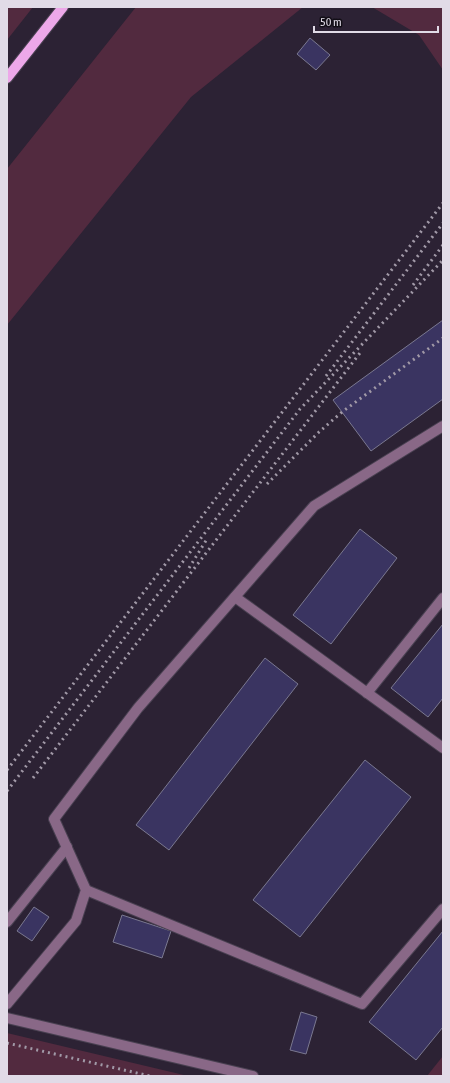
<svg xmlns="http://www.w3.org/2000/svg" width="450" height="1083" viewBox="0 0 450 1083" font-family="'Asap Condensed',sans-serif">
<rect width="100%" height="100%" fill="#2c2234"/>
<g fill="#522a3f">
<path d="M7,7H33L7,40Z"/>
<path d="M136,7H303L191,97L7,325V169Z"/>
<path d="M372,7H443V70L419,35Z"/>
<path d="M7,1033L188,1076H7Z"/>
<path d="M443,1056V1076H427Z"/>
</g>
<g fill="#3a3461" stroke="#7a7890">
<path d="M310,38L330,55L316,70L297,54Z"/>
<path d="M443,320V399L371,451L333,400Z"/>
<path d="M360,529L397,558L331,644L293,615Z"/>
<path d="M443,624V698L428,717L391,688Z"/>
<path d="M265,658L298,684L169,850L136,825Z"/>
<path d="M365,760L411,797L300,937L253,900Z"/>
<path d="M34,907L49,917L32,941L17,931Z"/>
<path d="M122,915L171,931L162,958L113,942Z"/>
<path d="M443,931V1027L416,1060L369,1022Z"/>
<path d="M301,1012L317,1017L306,1054L290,1050Z"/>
</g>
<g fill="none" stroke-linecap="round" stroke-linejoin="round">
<defs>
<g id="minor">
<path d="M235,597L443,748"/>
<path d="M367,693L443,598"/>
<path d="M86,890L362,1004L443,909"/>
<path d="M7,922L67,847"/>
<path d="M7,1004L76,921L86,890L54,819L138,708L314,506L443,426"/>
<path d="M7,1018L253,1076"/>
</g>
<path id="major" d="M7,78L63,7"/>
</defs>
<use href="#minor" stroke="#494051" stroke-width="12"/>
<use href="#major" stroke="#494051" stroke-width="12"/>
<use href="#minor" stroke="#896887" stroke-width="10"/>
<use href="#major" stroke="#eda8e9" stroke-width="10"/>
<g stroke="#a199a7" stroke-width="3" stroke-dasharray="2 4" stroke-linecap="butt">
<path d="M413,285L443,245"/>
<path d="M326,376L443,223"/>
<path d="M267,484L319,432L342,412L443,338"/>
<path d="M189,568L207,539"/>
<path d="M7,770L443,203"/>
<path d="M33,778L360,353"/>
<path d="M7,791L300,409L443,260"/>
<path d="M7,1043L150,1076"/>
</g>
</g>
<rect width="450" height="1083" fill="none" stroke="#e1dbe7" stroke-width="16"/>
<path d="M314 26v6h124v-6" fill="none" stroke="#e1dbe7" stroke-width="2"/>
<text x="320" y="26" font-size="12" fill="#e1dbe7" stroke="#120e16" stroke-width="3" paint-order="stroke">50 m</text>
</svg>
